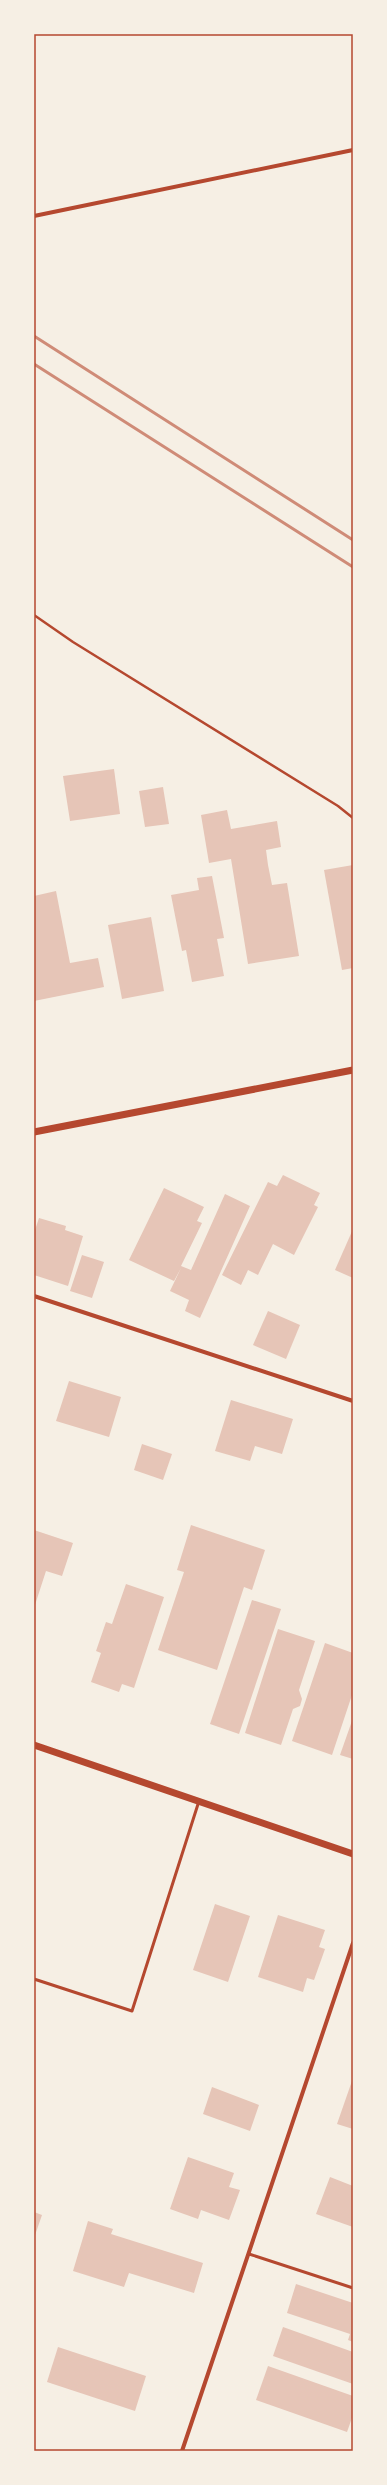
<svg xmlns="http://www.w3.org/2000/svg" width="387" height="2485" viewBox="0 0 387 2485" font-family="'PT Sans',sans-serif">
<rect width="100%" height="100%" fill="#f6efe4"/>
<g fill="#e6c5b7">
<path d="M114,769L120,814L70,821L63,776Z"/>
<path d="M163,787L169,824L145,827L139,791Z"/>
<path d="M227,810L231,829L277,821L281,847L266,850L268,865L272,885L287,883L299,956L248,964L231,859L209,863L201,815Z"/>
<path d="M353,865V968L342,970L324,870Z"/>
<path d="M212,876L224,938L217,939L224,976L192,982L186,950L182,951L171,895L199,890L197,878Z"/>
<path d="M56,891L70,963L98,958L104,987L34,1001V896Z"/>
<path d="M151,917L164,991L122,999L108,925Z"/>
<path d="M283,1175L320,1193L314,1205L318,1207L294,1255L273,1244L258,1275L248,1270L241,1285L222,1275L268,1182L277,1186Z"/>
<path d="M164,1188L204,1207L197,1221L202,1223L181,1266L191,1270L225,1194L250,1206L200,1318L185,1311L189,1300L170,1291L181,1268L174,1281L129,1260Z"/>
<path d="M39,1218L66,1226L65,1230L83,1236L68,1286L34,1275V1233Z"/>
<path d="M353,1229V1278L335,1270Z"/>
<path d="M82,1255L104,1262L92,1298L70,1291Z"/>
<path d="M268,1311L300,1325L286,1359L253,1345Z"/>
<path d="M69,1381L121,1397L109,1437L56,1421Z"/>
<path d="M231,1400L293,1419L282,1454L255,1446L250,1461L215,1451Z"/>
<path d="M142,1444L172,1454L163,1480L134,1470Z"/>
<path d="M191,1525L265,1550L252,1590L244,1587L217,1670L158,1650L184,1572L177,1570Z"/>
<path d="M34,1530L73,1543L62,1576L46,1571L34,1608Z"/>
<path d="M126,1584L164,1597L134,1688L122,1684L119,1692L91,1682L101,1653L96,1651L106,1622L112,1624Z"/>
<path d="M252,1600L281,1609L239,1734L210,1724Z"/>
<path d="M278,1629L315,1641L299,1690L302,1699L300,1706L293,1709L281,1745L245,1733Z"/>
<path d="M325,1643L353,1653V1692L332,1755L292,1741Z"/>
<path d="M353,1718V1759L340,1755Z"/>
<path d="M215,1904L250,1916L228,1982L193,1970Z"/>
<path d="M278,1915L325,1930L319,1947L325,1949L314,1980L307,1978L303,1992L258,1977Z"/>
<path d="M353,2078V2129L337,2124Z"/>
<path d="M212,2087L259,2105L250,2131L203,2114Z"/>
<path d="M188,2157L234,2173L229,2187L240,2190L229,2220L201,2210L198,2219L170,2209Z"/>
<path d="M330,2177L353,2186V2227L316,2214Z"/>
<path d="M34,2212L42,2215L34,2238Z"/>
<path d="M88,2221L113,2229L111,2234L203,2263L194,2293L129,2273L124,2287L73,2271Z"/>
<path d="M296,2284L353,2303V2342L348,2340L350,2334L287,2313Z"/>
<path d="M283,2327L353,2352V2384L273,2356Z"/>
<path d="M58,2347L146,2376L135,2411L47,2382Z"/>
<path d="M268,2366L353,2396V2415L347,2432L256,2400Z"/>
</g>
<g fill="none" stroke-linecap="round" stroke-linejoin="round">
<path stroke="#b5482f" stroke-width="2.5" d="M34,615L73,642L338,806L353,818"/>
<g stroke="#b5482f" stroke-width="3">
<path d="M34,1979L132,2011L199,1801"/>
<path d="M249,2254L353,2288"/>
</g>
<g stroke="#b5482f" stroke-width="4">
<path d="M34,216L353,150"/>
<path d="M34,1296L353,1401"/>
<path d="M182,2451L353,1943"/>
</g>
<g stroke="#b5482f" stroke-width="7">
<path d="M34,1132L353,1070"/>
<path d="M34,1745L353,1854"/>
</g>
<g stroke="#cf8b77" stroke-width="3">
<path d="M34,336L353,540"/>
<path d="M34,364L353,567"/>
</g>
</g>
<rect width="387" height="2485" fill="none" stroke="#f6efe4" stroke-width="70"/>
<rect x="35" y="35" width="317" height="2415" fill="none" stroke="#b5482f" stroke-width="1.5"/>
</svg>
